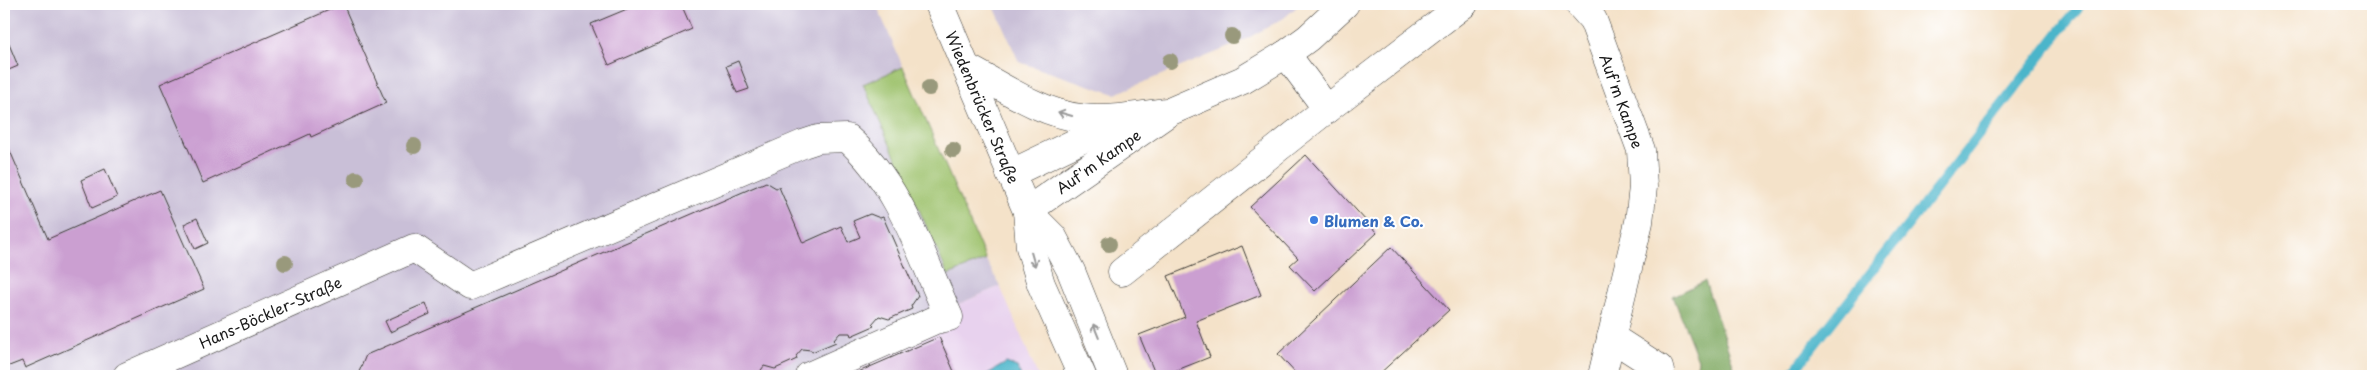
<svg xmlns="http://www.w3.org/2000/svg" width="2377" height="380" viewBox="0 0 2377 380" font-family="'Playpen Sans',sans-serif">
<rect width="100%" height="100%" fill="#fff"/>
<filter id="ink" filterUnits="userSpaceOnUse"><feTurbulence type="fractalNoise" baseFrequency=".02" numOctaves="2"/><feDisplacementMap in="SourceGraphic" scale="10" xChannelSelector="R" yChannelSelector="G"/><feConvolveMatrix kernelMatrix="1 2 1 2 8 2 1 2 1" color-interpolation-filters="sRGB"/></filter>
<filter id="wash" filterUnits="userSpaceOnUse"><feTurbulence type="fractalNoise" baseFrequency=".0096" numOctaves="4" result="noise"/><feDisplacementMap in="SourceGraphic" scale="20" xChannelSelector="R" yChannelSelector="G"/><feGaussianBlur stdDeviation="1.12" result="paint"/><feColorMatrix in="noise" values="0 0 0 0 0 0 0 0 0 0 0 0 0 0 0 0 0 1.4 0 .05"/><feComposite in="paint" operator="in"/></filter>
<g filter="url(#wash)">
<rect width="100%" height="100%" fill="#f4e2c9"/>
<path fill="#e8d2ee" d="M1000,286L1038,376H793Z"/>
<g fill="#c9bfd7">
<path d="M4,4H876L903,67L863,85L948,275L986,260L1000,286L793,376H4Z"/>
<path d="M993,4H1300L1284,18L1239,43L1115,94L1019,62Z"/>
</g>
<path fill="#9cc16b" stroke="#5c6e44" d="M903,67L986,260L948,275L863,84Z"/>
<path fill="#7da75f" stroke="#4c623e" d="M1705,281L1737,376H1695L1698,360L1673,296Z"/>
<path fill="#4cb5ca" stroke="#346873" d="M1006,363L1017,367L1021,376H984Z"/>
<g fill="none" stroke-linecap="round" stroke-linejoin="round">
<path stroke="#4cb5ca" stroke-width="10" d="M1790,376L2081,4"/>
</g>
<g id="blocks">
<g fill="#cb9fd1">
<path d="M343,4L386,103L311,137L310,134L203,183L160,84Z"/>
<path d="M639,4H681L692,29L609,65L591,24Z"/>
<path d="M4,32L18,66L4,72Z"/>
<path d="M738,61L749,89L737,93L726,66Z"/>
<path d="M7,144L48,239L160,190L204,289L25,368L22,361L4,368V145Z"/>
<path d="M1306,155L1377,233L1315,291L1290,265L1298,258L1250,207Z"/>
<path d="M105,169L117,197L92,208L81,180Z"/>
<path d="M766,182L776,188L779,187L803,243L841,226L848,242L860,237L853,221L870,214L880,218L883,217L918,296L911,306L912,309L889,319L879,316L872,324L874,326L851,336L850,333H840L834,340L836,342L812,352L811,350L802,349L796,356L797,359L775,369L764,366L757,376H361L359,372L366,355Z"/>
<path d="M197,218L208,243L195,249L184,224Z"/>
<path d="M1242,246L1261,295L1196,321L1210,357L1162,376H1156L1139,335L1185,317L1168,276Z"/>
<path d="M1391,247L1449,310L1377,376H1298L1278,354Z"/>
<path d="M426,303L430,314L390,332L385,321Z"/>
<path d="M939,337L956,376H849Z"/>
</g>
</g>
</g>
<g filter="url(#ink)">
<use href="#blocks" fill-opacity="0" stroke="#3c3a36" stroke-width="1"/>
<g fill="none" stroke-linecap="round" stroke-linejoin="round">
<defs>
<g id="minor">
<path d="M1579,4L1593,20L1641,150L1643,187L1639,222L1602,376"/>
<path d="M1286,54L1327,109"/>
<path d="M967,68C1002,86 1040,113 1080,118C1107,121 1138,116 1165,112"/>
<path d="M1010,174L1120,121"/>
<path d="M1027,211L1169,112L1243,80L1286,54L1308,38L1345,4"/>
<path d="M1122,272L1327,109L1464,4"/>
<path d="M1611,337L1659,368L1661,376"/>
<path d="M127,376L414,248L470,286L803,144L818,139L847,138C900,184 921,255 949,317L935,320L809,376"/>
</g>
<g id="major">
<path d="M939,4L1027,211L1030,247L1041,284L1082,376"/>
<path d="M1027,211L1053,237L1071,271L1113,376"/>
</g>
</defs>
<use href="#minor" stroke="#3c3a36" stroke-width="29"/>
<use href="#major" stroke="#3c3a36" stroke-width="29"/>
<use href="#minor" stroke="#fff" stroke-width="28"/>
<use href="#major" stroke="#fff" stroke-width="28"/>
</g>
<g fill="#99997b">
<circle cx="1232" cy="36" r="8"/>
<circle cx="1170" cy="61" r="8"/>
<circle cx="929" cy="88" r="8"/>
<circle cx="414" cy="146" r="8"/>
<circle cx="953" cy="150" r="8"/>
<circle cx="356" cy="179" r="8"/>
<circle cx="1109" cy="244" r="8"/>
<circle cx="285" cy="263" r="8"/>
</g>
<defs><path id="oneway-shaft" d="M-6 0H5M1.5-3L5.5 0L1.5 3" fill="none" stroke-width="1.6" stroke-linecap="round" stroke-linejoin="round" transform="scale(1.25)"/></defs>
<g stroke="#999">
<use href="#oneway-shaft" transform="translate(1065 114) rotate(-164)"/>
<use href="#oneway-shaft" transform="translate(1033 259) rotate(74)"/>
<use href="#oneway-shaft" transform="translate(1096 331) rotate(-112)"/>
</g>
</g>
<circle fill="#3f7fe0" stroke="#fff" stroke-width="2" cx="1314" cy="220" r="5"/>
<g text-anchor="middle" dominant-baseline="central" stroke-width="4" stroke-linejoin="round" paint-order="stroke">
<g font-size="15" fill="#1c1c1c" stroke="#fff">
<text transform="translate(1622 101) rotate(70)">Auf'm Kampe</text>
<text transform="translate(983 107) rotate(67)">Wiedenbrücker Straße</text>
<text transform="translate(1098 161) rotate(-35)">Auf'm Kampe</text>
<text transform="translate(270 312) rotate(-24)">Hans-Böckler-Straße</text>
</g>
<g font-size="15" font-weight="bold" fill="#366cbe" stroke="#fff" text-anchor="start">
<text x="1324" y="220">Blumen &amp; Co.</text>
</g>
</g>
<rect width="2377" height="380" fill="none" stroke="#fff" stroke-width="20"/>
</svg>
